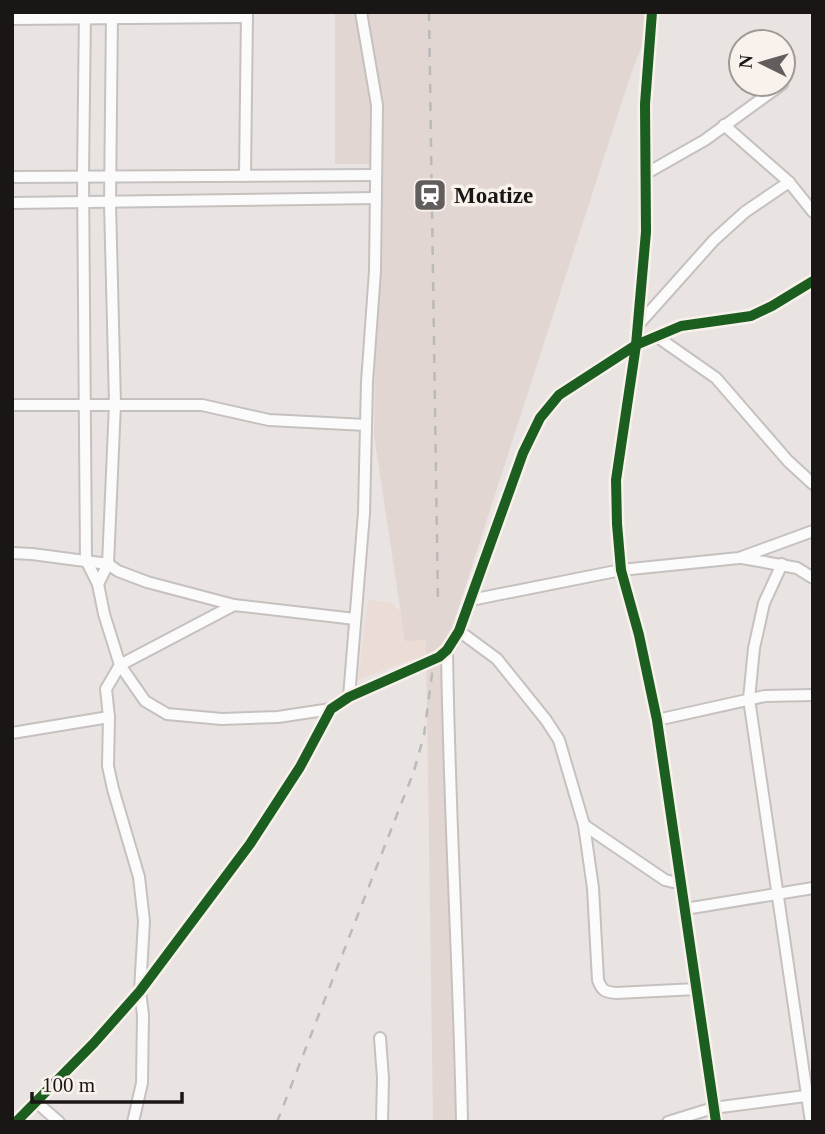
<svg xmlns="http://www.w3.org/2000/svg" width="825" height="1134" viewBox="0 0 825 1134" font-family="Georgia,serif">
<rect width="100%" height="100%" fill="#e9e4e2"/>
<path fill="#ecdcd6" d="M368,600L391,603L417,625L432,655L402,663L358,680Z"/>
<path fill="#e2d6d2" d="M335,12H655L630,77L450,634L461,1122H433L426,640L405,641L374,435L377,164H335Z"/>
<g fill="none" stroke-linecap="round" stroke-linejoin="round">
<defs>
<g id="street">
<path d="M85,12L83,176L86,560L98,584L104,614L120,665L145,701L167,714L222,719L278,717L331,709"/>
<path d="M652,12L645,104L646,232L636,345L616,480L617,524L621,570L639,635L657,720L716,1122"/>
<path d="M12,19L247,17"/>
<path d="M724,125L789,182L813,212"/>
<path d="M647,173L705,140L782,84"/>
<path d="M245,176L247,12"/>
<path d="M12,177L375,175"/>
<path d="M12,203L376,198"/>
<path d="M638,325L714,240L745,212L789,182"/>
<path d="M656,336L716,378L788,461L813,484"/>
<path d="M12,405H202L269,420L366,425"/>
<path d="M12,553L32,554L108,564L118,571L147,582L234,605L355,619"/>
<path d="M742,558L797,568L813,578"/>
<path d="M782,564L764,603L754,648L749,699L811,1122"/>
<path d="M98,584L108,564L115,404L110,203L112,12"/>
<path d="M471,600L621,570L739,558L813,531"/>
<path d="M459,631L497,659L546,720L559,740L584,825L593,888L598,980C602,991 605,992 616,993L697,989"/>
<path d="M447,650C449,807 459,964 462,1122"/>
<path d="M349,697L364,513L367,382L375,271L377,105L361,12"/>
<path d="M657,720L765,696L813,695"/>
<path d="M12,733L109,717"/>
<path d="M584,825L665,880L673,882L680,879"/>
<path d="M685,909L813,888"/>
<path d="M380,1038L383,1078L382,1122"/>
<path d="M35,1101L59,1122"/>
<path d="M16,1122L94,1043L140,991L250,844L300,767L331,709L349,697L439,657L447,650L459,631L523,453L540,418L559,395L636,345L681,326L751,316L772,306L813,281"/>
<path d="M133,1122L142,1083L143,1015L140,991L144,921L139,877L113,789L108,766L109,717L106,689L120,665L234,605"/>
<path d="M668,1122L713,1108L813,1095"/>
</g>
</defs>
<use href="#street" stroke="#c5c1bf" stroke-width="14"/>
<use href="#street" stroke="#fcfbfb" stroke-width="10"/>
<g stroke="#babab9" stroke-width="2.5" stroke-dasharray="9 9" stroke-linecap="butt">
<path d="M429,12L438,604"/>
<path d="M277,1122L414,771L424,735L434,659"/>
</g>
<defs>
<g id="cycleway">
<path d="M652,12L645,104L646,232L636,345L616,480L617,524L621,570L639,635L657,720L716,1122"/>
<path d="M16,1122L94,1043L140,991L250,844L300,767L331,709L349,697L439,657L447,650L459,631L523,453L540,418L559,395L636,345L681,326L751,316L772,306L813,281"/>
</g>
</defs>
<use href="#cycleway" stroke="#f9f1ec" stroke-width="15"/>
<use href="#cycleway" stroke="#1b5e20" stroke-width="10"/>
</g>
<defs>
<symbol id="station-square" viewBox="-11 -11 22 22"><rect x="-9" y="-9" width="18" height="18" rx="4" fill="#625e5d" stroke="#f9f1ec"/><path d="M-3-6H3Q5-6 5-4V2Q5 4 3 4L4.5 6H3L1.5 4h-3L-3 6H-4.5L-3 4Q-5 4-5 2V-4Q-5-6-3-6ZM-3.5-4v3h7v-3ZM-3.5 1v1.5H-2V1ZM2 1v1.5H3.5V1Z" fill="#fff"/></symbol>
</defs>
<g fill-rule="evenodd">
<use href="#station-square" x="411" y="176" width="38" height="38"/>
</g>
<g text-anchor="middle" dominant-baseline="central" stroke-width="7" stroke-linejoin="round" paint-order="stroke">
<g font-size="23" font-weight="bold" fill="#191615" stroke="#f9f1ec" text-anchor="start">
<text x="454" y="195">Moatize</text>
</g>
</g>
<rect width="825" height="1134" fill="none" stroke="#191615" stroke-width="28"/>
<g transform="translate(762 63) rotate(275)"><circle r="33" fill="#f9f1ec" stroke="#9f9996" stroke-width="2"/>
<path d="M0-5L12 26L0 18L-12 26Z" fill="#625e5d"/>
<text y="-10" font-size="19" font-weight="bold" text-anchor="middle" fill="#191615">N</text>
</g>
<path d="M32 1092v10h150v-10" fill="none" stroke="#191615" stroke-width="3.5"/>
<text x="42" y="1092" font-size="21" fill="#191615" stroke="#f9f1ec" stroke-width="5" paint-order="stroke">100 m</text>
</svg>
